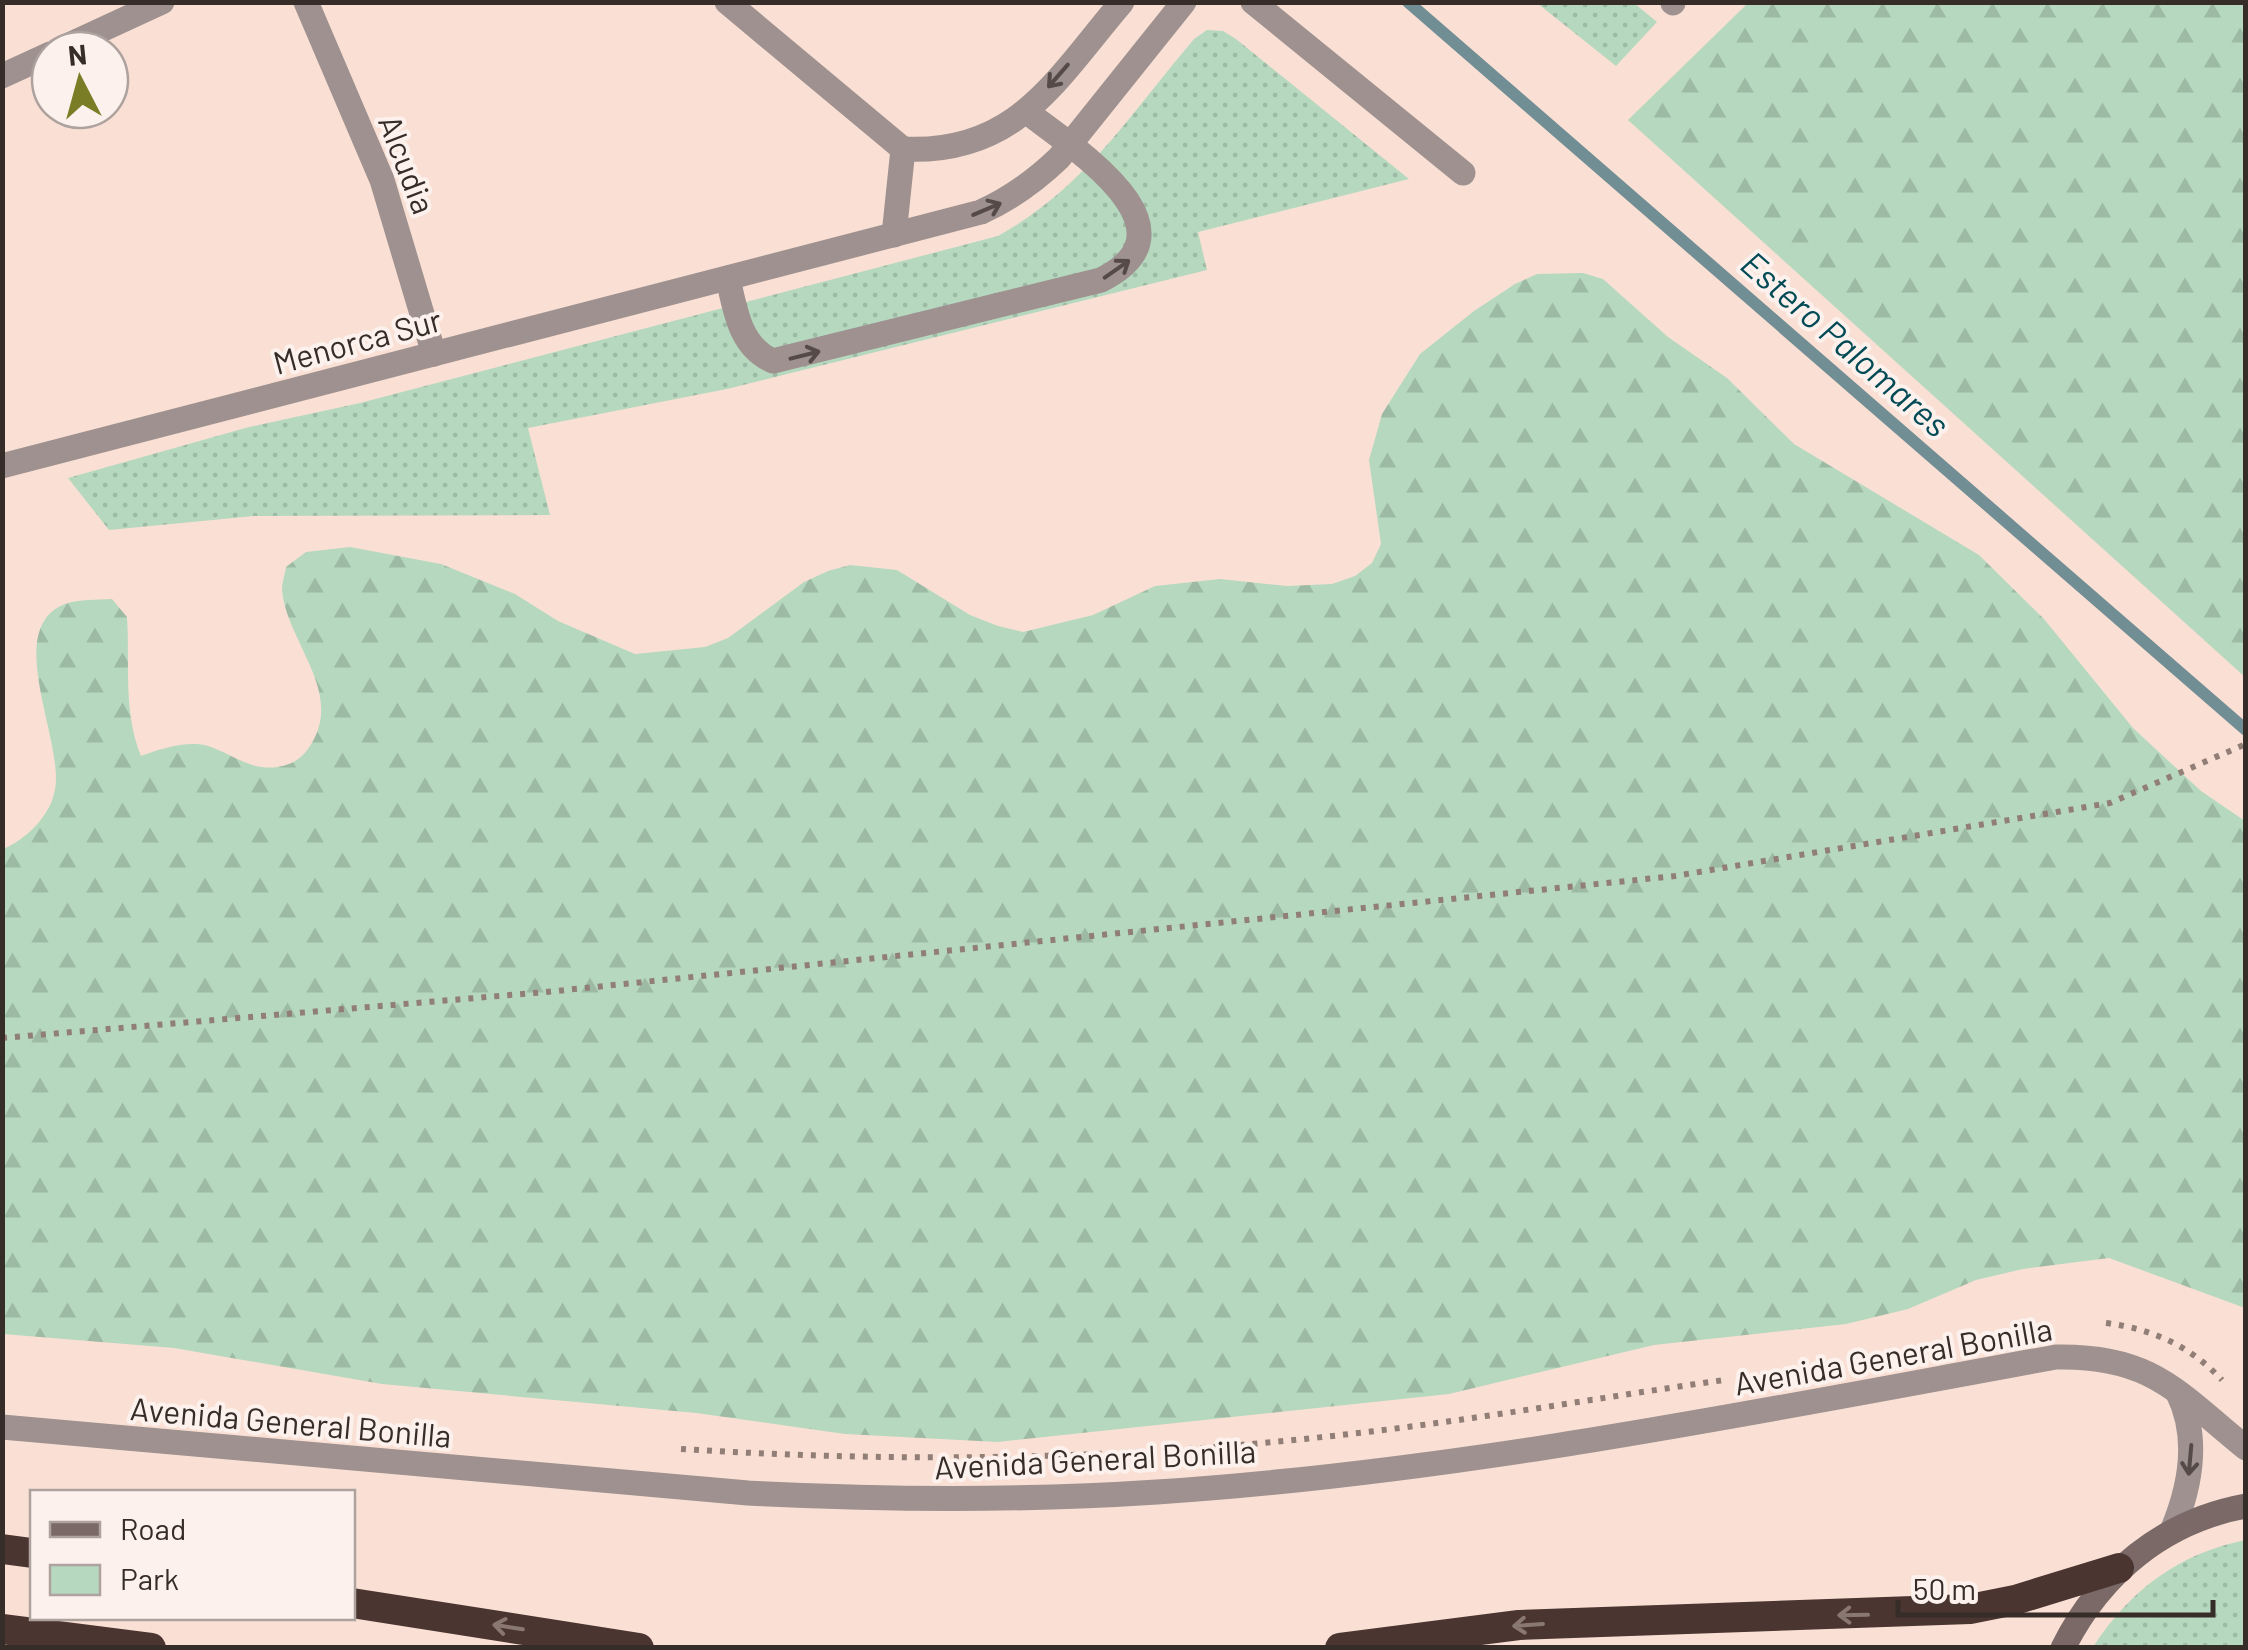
<svg xmlns="http://www.w3.org/2000/svg" width="2248" height="1650" viewBox="0 0 2248 1650" font-family="Barlow,sans-serif">
<defs>
<pattern id="green-dots" width="8" height="8" patternUnits="userSpaceOnUse" patternTransform="scale(2.5)"><rect width="8" height="8" fill="#b6d8bf"/><path d="M2 2h.1M6 6h.1" fill="none" stroke="#9dbaa4" stroke-width="1.8" stroke-linecap="round"/></pattern>
<pattern id="forest-firs" width="22" height="20" patternUnits="userSpaceOnUse" patternTransform="scale(2.5)"><rect width="22" height="20" fill="#b6d8bf"/><path d="M5 1l3.5 6h-7zM16 11l3.5 6h-7z" fill="#9dbaa4"/></pattern>
</defs>
<rect width="100%" height="100%" fill="#fae0d4"/>
<g fill="url(#green-dots)">
<path d="M1537,3H1634L1657,22L1616,66Z"/>
<path d="M1207,30L1223,31L1236,39L1409,179L1198,232L1207,270L727,389L528,428L550,515L254,516L109,530L68,478L249,427L360,403L998,236C1086,187 1131,113 1194,39Z"/>
<path d="M2245,1540V1647H2093C2130,1590 2178,1554 2245,1540Z"/>
</g>
<g fill="url(#forest-firs)">
<path d="M1748,3H2245V677L1628,120Z"/>
<path d="M1583,273L1603,279L1668,337L1727,378L1794,444L1979,555L2044,619L2133,728L2201,791L2245,821V1308L2109,1258L2023,1269L1976,1280L1908,1309L1846,1324L1654,1345L1449,1394L998,1442L845,1434L696,1413L382,1384L174,1348L3,1334V849C25,840 48,818 54,794C68,747 0,629 65,604C78,599 98,600 112,599L127,617C130,664 123,711 141,756C160,749 188,740 208,746C236,755 255,776 289,764C302,759 309,749 315,737C339,687 286,639 282,590C282,583 285,574 286,567L306,552L350,547L441,564L515,594L558,621L635,654L705,647L728,638L804,582L828,571L850,565L897,570L970,615L998,626L1023,632L1093,615L1155,586L1220,579L1287,586L1332,584L1355,576L1372,563L1381,544L1369,460L1382,414L1420,354L1474,311L1515,284L1537,274Z"/>
</g>
<g fill="none" stroke-linecap="round" stroke-linejoin="round">
<path stroke="#718e94" stroke-width="12" d="M1408,2L2246,730"/>
<g stroke="#917f77" stroke-width="6" stroke-dasharray="5 8" stroke-linecap="butt">
<path d="M2,1038L546,992L1675,876L2110,803L2246,744"/>
<path d="M2106,1323C2153,1329 2190,1346 2222,1380"/>
<path d="M681,1449C901,1463 1121,1460 1341,1435C1469,1421 1596,1398 1724,1380"/>
</g>
<g stroke="#9e918f" stroke-width="25">
<path d="M306,2L382,180L434,354"/>
<path d="M727,2L903,149"/>
<path d="M1253,2L1463,173"/>
<path d="M1673,2V3"/>
<path d="M58,50L162,2"/>
<path d="M2,76L50,54"/>
<path d="M903,149C1017,155 1056,79 1122,2"/>
<path d="M894,235L903,149"/>
<path d="M728,278C735,310 740,347 773,361L1101,280C1203,229 1073,148 1027,112"/>
<path d="M2,466L981,212C1012,198 1035,181 1059,158L1184,2"/>
</g>
<g stroke="#9e918f" stroke-width="25">
<path d="M2,1427L748,1493C884,1500 1021,1501 1157,1492C1460,1472 1759,1411 2056,1357C2152,1355 2178,1393 2246,1448"/>
<path d="M2172,1531C2191,1486 2200,1438 2178,1393"/>
</g>
<path stroke="#7a6966" stroke-width="25" d="M2063,1648C2100,1574 2163,1521 2246,1506"/>
<g stroke="#4b3531" stroke-width="30">
<path d="M2,1549L32,1553"/>
<path d="M352,1603L639,1648"/>
<path d="M2,1629L151,1648"/>
<path d="M1340,1648L1519,1625L1970,1609L2015,1600L2119,1568"/>
</g>
</g>
<defs><path id="oneway-shaft" d="M-6 0H5M1.5-3L5.5 0L1.5 3" fill="none" stroke-width="1.6" stroke-linecap="round" stroke-linejoin="round" transform="scale(2.5)"/></defs>
<g stroke="#554a47">
<use href="#oneway-shaft" transform="translate(1058 76) rotate(131)"/>
<use href="#oneway-shaft" transform="translate(987 209) rotate(-23)"/>
<use href="#oneway-shaft" transform="translate(1117 269) rotate(-35)"/>
<use href="#oneway-shaft" transform="translate(805 355) rotate(-14)"/>
<use href="#oneway-shaft" transform="translate(2190 1460) rotate(95)"/>
</g>
<g stroke="#897772">
<use href="#oneway-shaft" transform="translate(1853 1615) rotate(179)"/>
<use href="#oneway-shaft" transform="translate(1528 1625) rotate(176)"/>
<use href="#oneway-shaft" transform="translate(508 1627) rotate(-171)"/>
</g>
<g text-anchor="middle" dominant-baseline="central" stroke-width="8" stroke-linejoin="round" paint-order="stroke">
<g font-size="32" fill="#362c28" stroke="#fcf1ec">
<text transform="translate(408 164) rotate(69)">Alcudia</text>
<text transform="translate(357 340) rotate(-15)">Menorca Sur</text>
<text transform="translate(1893 1355) rotate(-10)">Avenida General Bonilla</text>
<text transform="translate(291 1421) rotate(5)">Avenida General Bonilla</text>
<text transform="translate(1095 1458) rotate(-3)">Avenida General Bonilla</text>
</g>
<g font-size="35" font-style="italic" fill="#024a55" stroke="#fcf1ec">
<text transform="translate(1846 343) rotate(41)">Estero Palomares</text>
</g>
</g>
<rect width="2248" height="1650" fill="none" stroke="#362c28" stroke-width="10"/>
<rect x="30" y="1490" width="325" height="130" fill="#fcf1ec" stroke="#ada29e" stroke-width="2.5"/>
<rect x="50" y="1522" width="50" height="15" fill="#7a6966" stroke="#ada29e" stroke-width="2.5"/>
<text x="120" y="1540" font-size="30" fill="#362c28">Road</text>
<rect x="50" y="1565" width="50" height="30" fill="#b6d8bf" stroke="#ada29e" stroke-width="2.5"/>
<text x="120" y="1590" font-size="30" fill="#362c28">Park</text>
<g transform="translate(80 80) rotate(354)"><circle r="48" fill="#fcf1ec" stroke="#ada29e" stroke-width="2.5"/>
<path d="M0-8L18 38L0 25L-18 38Z" fill="#7b7d26"/>
<text y="-15" font-size="28" font-weight="bold" text-anchor="middle" fill="#362c28">N</text>
</g>
<path d="M1898 1600v15h315v-15" fill="none" stroke="#362c28" stroke-width="5"/>
<text x="1913" y="1600" font-size="30" fill="#362c28" stroke="#fcf1ec" stroke-width="8" paint-order="stroke">50 m</text>
</svg>
